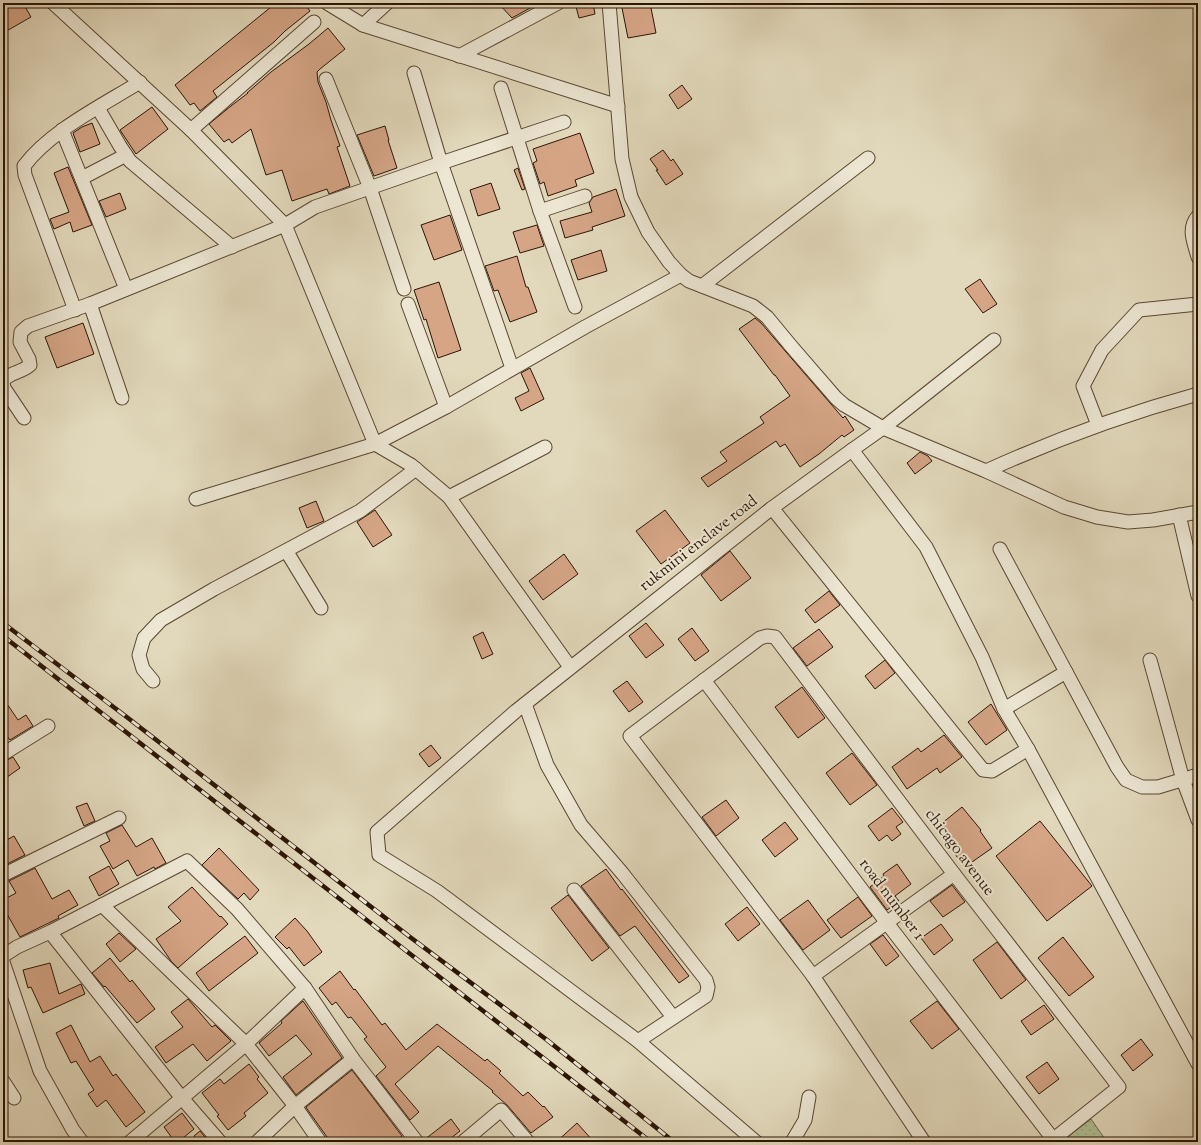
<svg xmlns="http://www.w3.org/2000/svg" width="1201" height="1145" viewBox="0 0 1201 1145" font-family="'Sorts Mill Goudy',serif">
<defs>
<pattern id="grass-dots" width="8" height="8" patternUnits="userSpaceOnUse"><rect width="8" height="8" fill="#afc094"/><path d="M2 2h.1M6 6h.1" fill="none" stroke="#97a47e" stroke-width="1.8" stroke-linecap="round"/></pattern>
</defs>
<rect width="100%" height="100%" fill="#e2d9bc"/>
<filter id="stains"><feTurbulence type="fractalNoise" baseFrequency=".005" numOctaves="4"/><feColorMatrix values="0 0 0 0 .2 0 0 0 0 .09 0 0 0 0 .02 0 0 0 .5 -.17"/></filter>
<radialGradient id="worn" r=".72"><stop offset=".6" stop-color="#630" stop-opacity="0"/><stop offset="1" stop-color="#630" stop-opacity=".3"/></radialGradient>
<path fill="url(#grass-dots)" stroke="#6e6a4c" d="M1091,1119L1107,1142H1061Z"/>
<g fill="#d5a586" stroke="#2c1504">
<path d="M8,3H23L31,17L3,33V6Z"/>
<path d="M267,3H304L310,11L285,31L274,42L213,91L217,97L200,111L194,103L190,105L175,85L271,7Z"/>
<path d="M498,3H539L512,18Z"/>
<path d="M575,3H593L595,14L579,18Z"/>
<path d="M621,3H650L656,33L628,38Z"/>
<path d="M328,28L345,49L320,69L317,72L318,82L326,102L331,120L340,146L337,147L350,186L329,194L327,189L292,201L282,170L266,175L251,129L232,143L229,139L224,142L209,124L231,106L248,93H247L271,72L309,44Z"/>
<path d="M682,85L692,99L678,109L669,95Z"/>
<path d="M152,107L168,129L136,154L120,130Z"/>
<path d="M92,123L100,144L80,152L73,133L82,127Z"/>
<path d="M385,126L389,140H388L397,168L374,176L357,135Z"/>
<path d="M580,133L594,173L575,180L577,186L548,196L544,182L540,184L533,163L537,161L533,149Z"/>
<path d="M663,150L671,161L673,159L683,174L666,185L656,170H658L650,159Z"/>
<path d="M68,167L92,225L73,232L70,222L54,229L50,219L69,212L54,173Z"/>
<path d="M518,168L525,189L522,190L514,170Z"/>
<path d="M491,183L500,209L478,216L470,190Z"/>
<path d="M616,189L625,216L592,227L593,230L565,238L560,221L592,212L589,203L593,197Z"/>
<path d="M120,193L126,209L106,217L99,201Z"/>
<path d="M450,215L462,250L434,260L421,225Z"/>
<path d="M537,225L544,246L520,253L513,232Z"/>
<path d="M601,250L607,271L578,280L571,260Z"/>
<path d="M517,256L526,287H528L537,312L510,322L498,290L494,291L485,266Z"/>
<path d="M980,279L997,304L983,313L965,289Z"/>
<path d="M439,282L461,350L438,358L426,319L424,320L414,290Z"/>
<path d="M755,318L761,323L843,418L845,416L854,430L844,437L842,435L819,454L800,467L785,444L780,447L776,441L708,487L701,478L727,461L720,452L764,423L760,417L790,396L775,375H774L739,329Z"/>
<path d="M83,323L94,354L57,368L45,337Z"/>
<path d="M530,368L544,399L521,411L515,398L529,391L521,373Z"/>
<path d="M920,452L928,456L932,461L915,474L907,463Z"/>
<path d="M316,501L324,521L307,528L299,508Z"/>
<path d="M375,510L392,535L373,547L357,522Z"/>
<path d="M665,510L690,543L661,564L636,531Z"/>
<path d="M730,551L751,578L721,601L701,575Z"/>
<path d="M564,554L578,574L543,600L529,581Z"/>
<path d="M829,591L840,605L815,623L805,610Z"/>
<path d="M646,623L664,645L646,658L629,636Z"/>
<path d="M692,628L709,651L695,661L678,639Z"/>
<path d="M819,629L833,647L807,666L793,648Z"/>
<path d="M483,632L493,654L482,659L473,637Z"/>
<path d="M885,660L895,673L875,689L865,676Z"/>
<path d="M627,681L643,702L629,712L613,691Z"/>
<path d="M802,687L825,718L798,738L775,707Z"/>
<path d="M3,698L18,720L26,715L33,726L10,740L3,731Z"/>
<path d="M991,704L1007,730L986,745L968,722Z"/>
<path d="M944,735L962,757L940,773L937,768L907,789L892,767L918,748L921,752Z"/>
<path d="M431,745L441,758L429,767L419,754Z"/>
<path d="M852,753L877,785L850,805L826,773Z"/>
<path d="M13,757L20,768L3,780V762Z"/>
<path d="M726,800L739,818L716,836L702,817Z"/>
<path d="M87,803L95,821L84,826L76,807Z"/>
<path d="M962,807L981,830L980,831L992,848L965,867L954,853L960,849L941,824Z"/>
<path d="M892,808L903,822L896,827L901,834L892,841L887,835L879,841L868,826Z"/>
<path d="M1040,821L1092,886L1047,921L996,856Z"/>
<path d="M785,822L798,839L775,857L762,840Z"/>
<path d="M122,825L136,847L152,838L166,863L155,869L154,867L137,876L128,860L113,869L100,846L110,841L106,833Z"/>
<path d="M14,836L25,855L3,866V855L7,852L3,842Z"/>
<path d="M219,848L259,890L250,900L244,893L238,899L202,865Z"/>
<path d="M897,864L911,884L895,896L899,901L887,910L870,887L884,876L883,874Z"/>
<path d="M109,866L119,884L99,896L89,877Z"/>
<path d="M35,868L52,899L69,890L78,905L58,916L59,918L20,937L3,907V900L16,893L9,881Z"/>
<path d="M606,869L621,890L622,889L689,976L679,983L635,926L620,936L581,886Z"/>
<path d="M952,885L965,902L943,917L930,901Z"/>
<path d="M192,887L220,917L221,916L228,924L178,968L171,961L156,939L181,921L168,907Z"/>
<path d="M568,895L609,948L592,961L551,908Z"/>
<path d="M858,897L872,916L841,938L827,920Z"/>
<path d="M808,900L830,930L803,950L780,920Z"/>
<path d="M747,907L760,924L738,941L725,924Z"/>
<path d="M295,918L307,931L322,952L304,966L289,947L287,949L275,937Z"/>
<path d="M941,924L953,940L934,955L921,938Z"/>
<path d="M119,933L136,949L120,962L106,944Z"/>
<path d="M883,935L899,956L886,966L870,944Z"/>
<path d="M245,936L258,953L209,991L196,973Z"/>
<path d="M1063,937L1094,977L1069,996L1038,958Z"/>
<path d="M997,942L1026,980L1001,999L973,960Z"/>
<path d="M110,958L130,982L132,980L155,1009L137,1023L105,986L104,987L92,973Z"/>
<path d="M50,963L59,994L81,984L85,994L43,1013L31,987L28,988L23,970Z"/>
<path d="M340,971L354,990L355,989L382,1025L385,1023L406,1050L437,1024L485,1061L487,1059L501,1071L499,1073L523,1096L528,1092L543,1107L544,1106L553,1117L531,1133L507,1105L492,1092L493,1091L438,1046L395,1084L419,1112L410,1120L376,1076L386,1067L364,1039L367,1037L351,1017L348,1018L336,1002L332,1005L319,988Z"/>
<path d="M188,999L212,1027L215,1025L231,1041L207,1061L193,1044L166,1063L155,1047L183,1027L171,1012Z"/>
<path d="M303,1001L342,1058L296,1095L283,1077L312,1054L296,1035L269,1056L259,1043L282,1023L281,1021Z"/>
<path d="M937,1001L959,1029L932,1049L910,1021Z"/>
<path d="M1044,1005L1054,1019L1031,1035L1021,1021Z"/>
<path d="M71,1025L90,1062L100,1056L113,1076L116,1074L145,1112L126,1127L106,1100L97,1107L88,1094L94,1090L76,1061L71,1063L56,1033Z"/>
<path d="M1141,1039L1153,1055L1133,1071L1121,1055Z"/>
<path d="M1047,1062L1059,1079L1039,1094L1026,1077Z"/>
<path d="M249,1064L259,1077L257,1079L268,1093L244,1113L246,1116L228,1130L217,1116L219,1115L202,1093L220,1079L224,1084Z"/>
<path d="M352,1070L402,1136L395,1142H328L327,1137L307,1109L306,1107Z"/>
<path d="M182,1113L194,1129L178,1142H175L164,1127Z"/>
<path d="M451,1119L460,1131L446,1142H425L424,1140Z"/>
<path d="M577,1123L594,1142H556L565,1134Z"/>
<path d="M200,1131L209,1142H199L194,1136Z"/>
</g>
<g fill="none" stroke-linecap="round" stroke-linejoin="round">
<defs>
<g id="minor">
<path d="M53,3L191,130L285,225L375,444L411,465L449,497L570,667"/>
<path d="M327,3L363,25L618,106"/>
<path d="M609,3L622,159L631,197L648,232L669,262L681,275L689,281L753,306L767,317L791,346L836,398L844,405L883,428L986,471L1064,507L1097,517L1128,522L1153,520L1198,512"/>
<path d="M363,25L387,3"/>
<path d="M459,56L558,3"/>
<path d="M414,73L441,163L512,368"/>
<path d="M326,79L370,188L404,289"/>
<path d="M501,88L540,211L575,307"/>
<path d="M98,108L120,146L130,161L232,247"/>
<path d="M62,130L126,289"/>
<path d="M191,130L314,22"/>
<path d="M82,178L126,155"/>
<path d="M540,211L585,196"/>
<path d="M1198,216C1187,229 1194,242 1198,257"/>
<path d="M702,286L868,158"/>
<path d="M90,304L122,398"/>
<path d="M408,304L446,407"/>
<path d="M75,310L25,175L24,166C50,131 103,105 140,82"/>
<path d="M994,340L883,428L852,450L926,547L982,657L1004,709L1028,749L1198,1064"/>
<path d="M3,380C13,371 21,373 30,365L29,359L20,342L21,332L28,326L90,304L285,225L315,207L441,163L564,122"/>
<path d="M3,383L4,388L24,418"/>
<path d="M1098,425L1083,386L1102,350L1139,310L1198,304"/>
<path d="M986,471C1054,440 1125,414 1198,394"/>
<path d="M449,497L545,447"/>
<path d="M196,499L375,444L446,407L585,327L681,275"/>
<path d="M772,508L983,770L992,771L1028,749"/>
<path d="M1179,515L1198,596"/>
<path d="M1000,549L1117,767L1126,780L1142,787H1158L1198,775"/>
<path d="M287,552L321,608"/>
<path d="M1150,660L1183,780L1198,820"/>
<path d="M704,680L887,923L1053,1139"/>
<path d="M153,681L143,669L139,655L144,638L161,620L214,589L360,511L416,469"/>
<path d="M525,704L547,765L581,825L623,874L706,980L708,987L706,996L638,1041"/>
<path d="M1004,709L1066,672"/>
<path d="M3,754L48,726"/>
<path d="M3,875L119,818"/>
<path d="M574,890L673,1017"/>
<path d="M102,905L246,1044L295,1106L320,1142"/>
<path d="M50,932L181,1097L220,1142"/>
<path d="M3,956L17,947L50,932L187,861L237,909L305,988L353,1059L417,1142"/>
<path d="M3,962L40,1071L73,1130L82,1142"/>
<path d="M813,976L954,874"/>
<path d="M3,1081L14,1098"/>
<path d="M130,1142L246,1044L305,988"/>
<path d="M257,1142L295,1106L353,1059"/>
<path d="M463,1142L501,1110L528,1142"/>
<path d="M756,1142L638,1041L437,891L379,855L377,832L516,711L772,508L852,450"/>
<path d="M792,1142L805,1120L809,1097"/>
<path d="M924,1142L813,976L630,736L760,638L767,636L775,637L954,874L1119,1087L1050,1142"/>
</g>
</defs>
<use href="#minor" stroke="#5a4632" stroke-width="15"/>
<use href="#minor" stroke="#ece6d3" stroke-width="13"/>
<defs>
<g id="rail">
<path d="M3,623L128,718L410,937L547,1040L674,1142"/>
<path d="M3,636L651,1142"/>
</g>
</defs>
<use href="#rail" stroke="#2c1504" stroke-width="4.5"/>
<use href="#rail" stroke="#ece6d3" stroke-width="3" stroke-dasharray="9" stroke-linecap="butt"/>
</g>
<g text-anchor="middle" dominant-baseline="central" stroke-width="4" stroke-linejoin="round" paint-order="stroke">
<g font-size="16" fill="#2c1504" stroke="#ece6d3">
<text transform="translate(699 544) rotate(-38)">rukmini enclave road</text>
<text transform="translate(959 853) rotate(53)">chicago avenue</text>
<text transform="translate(891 900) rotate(53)">road number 1</text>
</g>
</g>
<rect width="1201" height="1145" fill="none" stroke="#e2d9bc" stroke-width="16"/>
<rect x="4" y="4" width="1193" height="1137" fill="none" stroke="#2c1504" stroke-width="2"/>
<rect x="8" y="8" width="1185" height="1129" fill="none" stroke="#2c1504"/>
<rect width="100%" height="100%" filter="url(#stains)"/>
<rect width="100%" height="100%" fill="url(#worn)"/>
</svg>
